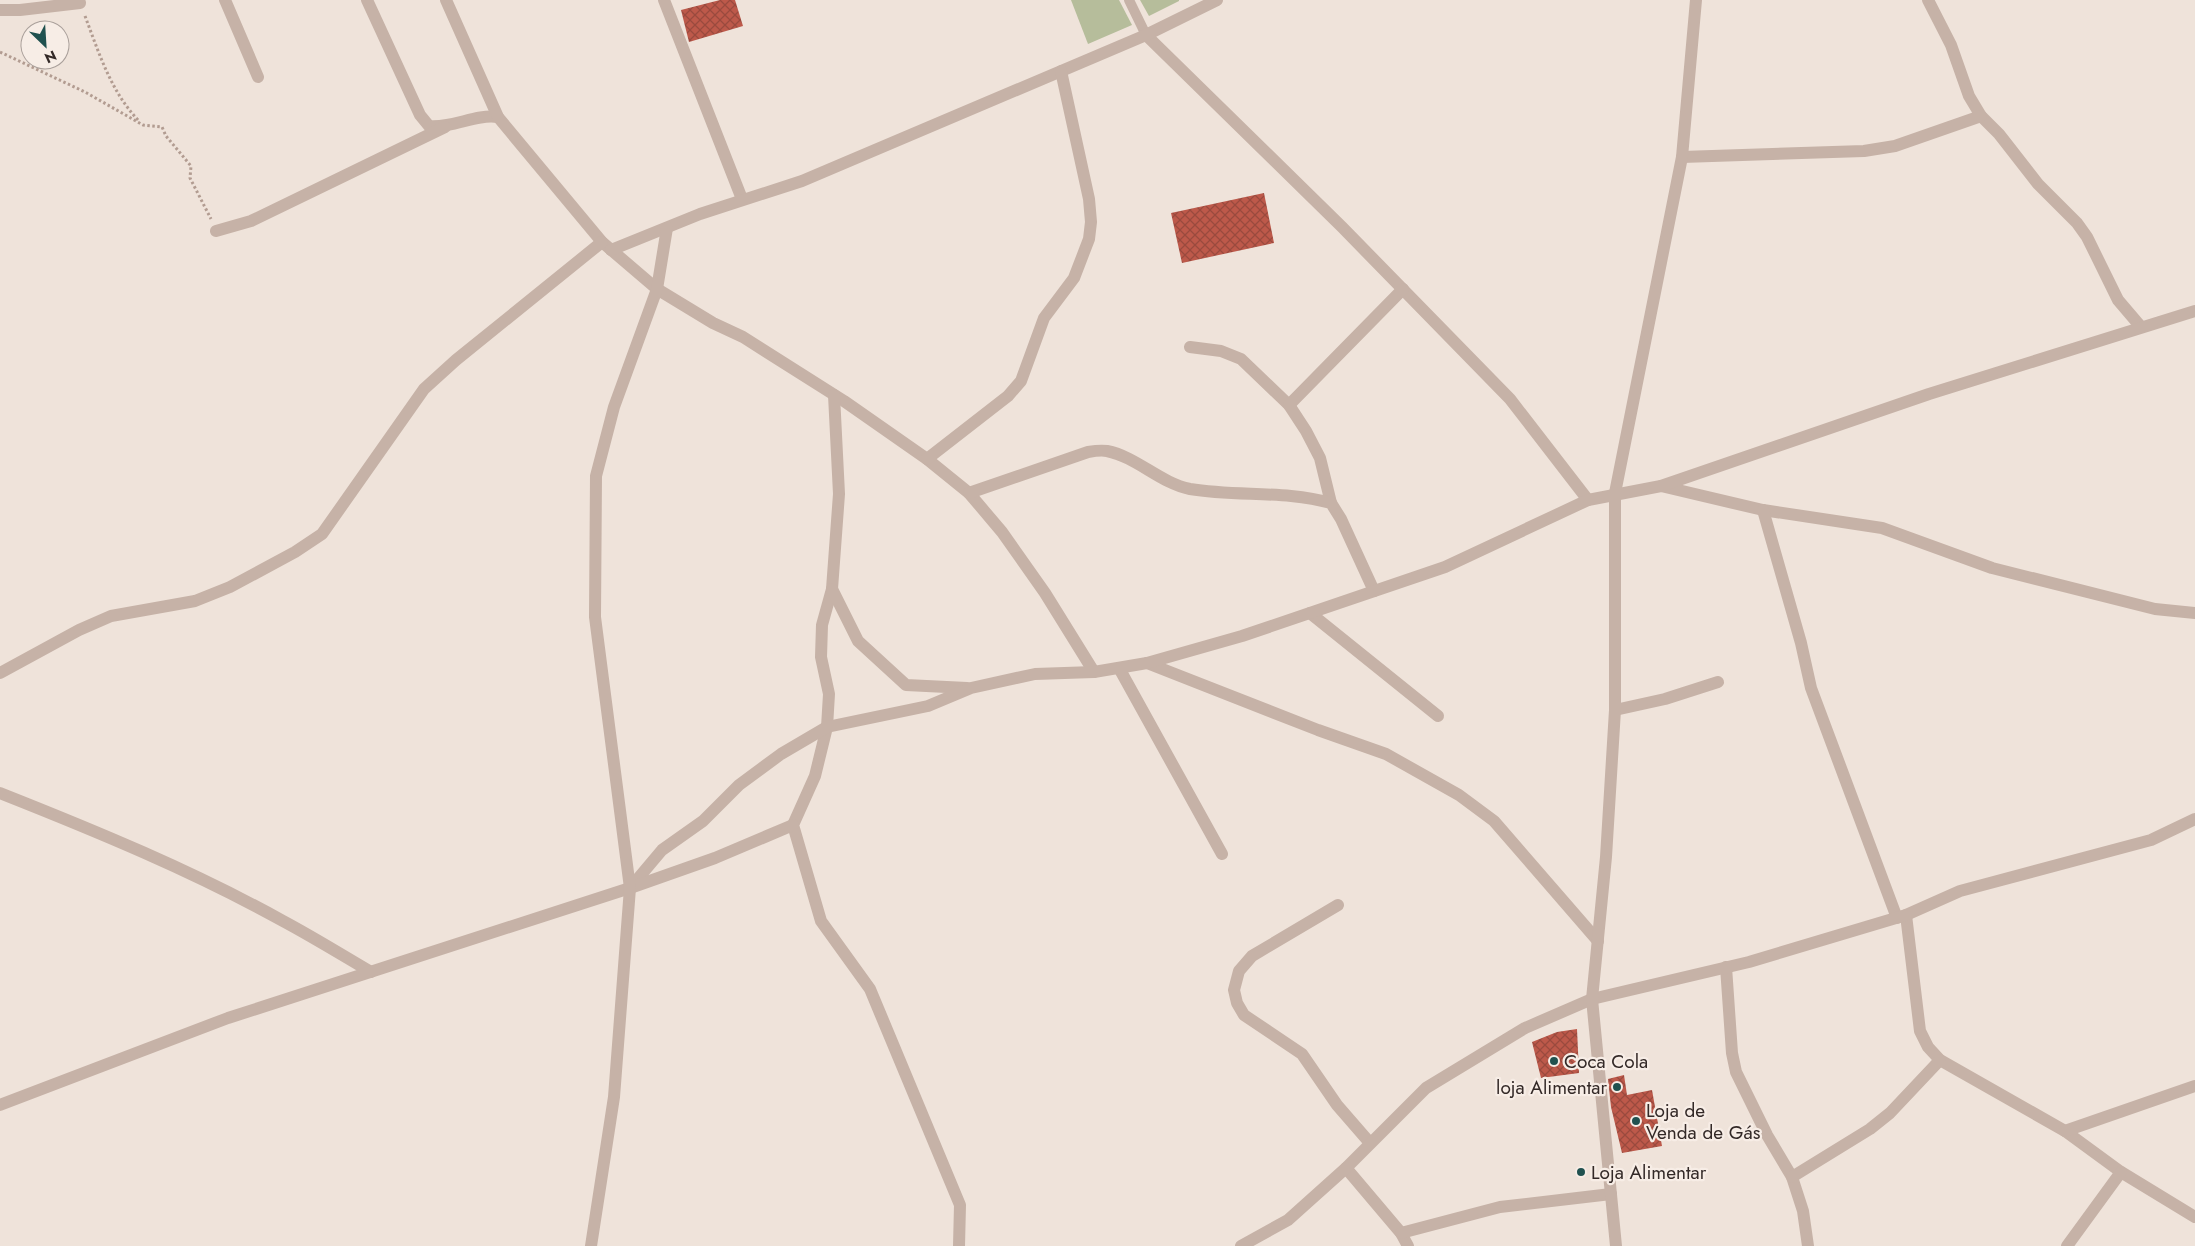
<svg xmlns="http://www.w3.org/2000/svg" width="2195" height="1246" viewBox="0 0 2195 1246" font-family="Jost,sans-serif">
<defs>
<pattern id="building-cross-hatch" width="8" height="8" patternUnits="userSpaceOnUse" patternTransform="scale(1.25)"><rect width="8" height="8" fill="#bd594a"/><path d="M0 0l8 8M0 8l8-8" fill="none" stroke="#9a4a3e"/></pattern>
</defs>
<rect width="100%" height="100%" fill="#efe3da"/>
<g fill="#b6bd9b">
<path d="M1071,0H1119L1132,25L1088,44Z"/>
<path d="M1140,0H1179V1L1149,16Z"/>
</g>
<g fill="url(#building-cross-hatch)">
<path d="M720,0H735L743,26L689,42L681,10Z"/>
<path d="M1264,193L1274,243L1182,263L1171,213Z"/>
<path d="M1577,1029L1579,1073L1541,1078L1532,1042L1557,1032Z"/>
<path d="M1624,1075L1627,1095L1652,1090L1662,1146L1622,1153L1611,1107L1608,1079Z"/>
</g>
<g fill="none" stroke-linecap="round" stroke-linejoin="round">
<g stroke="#b29c91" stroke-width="3" stroke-dasharray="2.5 2.5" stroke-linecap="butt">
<path d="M85,16C99,53 111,92 139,121"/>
<path d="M0,52L85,92L143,125L162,127L166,136L191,166L190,178L211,219"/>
</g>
<path stroke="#c6b2a7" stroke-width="10" d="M1129,0L1146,35"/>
<g stroke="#c6b2a7" stroke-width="12">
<path d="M225,0L258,77"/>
<path d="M367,0L420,115L429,126C455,128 474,114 498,117"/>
<path d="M446,0L498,117L602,242L657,289L713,323L743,337L844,401L927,459L969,493L1002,532L1045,593L1094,672"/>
<path d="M664,0L742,199"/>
<path d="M1928,0L1951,45L1969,96L1981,116L1999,134L2038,184L2077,223L2087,237L2118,300L2141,327"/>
<path d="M0,10H20L80,3L79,0"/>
<path d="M1146,35L1342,227L1510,399L1588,500"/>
<path d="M1682,157L1864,151L1895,146L1981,116"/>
<path d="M216,231L251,221L445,127"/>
<path d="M611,250L700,214L802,181L1146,35L1217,0"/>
<path d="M1190,347L1221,351L1241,359L1289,405L1306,431L1320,458L1331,503"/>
<path d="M834,395L839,494L832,589L822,625L821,657L829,694L827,727L815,776L793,825L821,921L870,989L960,1205L959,1246"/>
<path d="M1289,405L1403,289"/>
<path d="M927,459L1008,396L1021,381L1044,318L1074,278L1089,239L1091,222L1089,199L1061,71"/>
<path d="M1661,486L1763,510L1882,528L1992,568L2155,609L2195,613"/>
<path d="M969,493L1088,452C1094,451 1101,450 1107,451C1137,457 1160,483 1190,489C1237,497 1285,490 1331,503L1341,519L1374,591"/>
<path d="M1763,510L1801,643L1811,688L1897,918"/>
<path d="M832,589L858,641L906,685L967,688"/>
<path d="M1310,613L1438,716"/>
<path d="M1147,663L1318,730L1386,754L1459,795L1494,821L1598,941"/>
<path d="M1119,668L1222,854"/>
<path d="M0,673L79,630L111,616L195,601L230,587L295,552L322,534L424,389L456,360L602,242"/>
<path d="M1615,710L1665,699L1718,682"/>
<path d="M0,793C96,831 193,871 283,921C313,937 342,955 371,972"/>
<path d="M630,888L662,850L703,821L739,785L781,754L827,727L928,706L971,688L1035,674L1094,672L1147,663L1242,636L1445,567L1588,500L1661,486L1929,394L2195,311"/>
<path d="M1338,905L1252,956L1239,971L1234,990L1237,1003L1244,1015L1302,1054L1337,1105L1370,1143"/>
<path d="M1906,915L1920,1031L1928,1047L1940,1060L2065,1131L2121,1172L2195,1217"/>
<path d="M1726,967L1732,1053L1736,1072L1767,1135L1792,1177L1803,1211L1808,1246"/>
<path d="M0,1105L228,1018L630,888L715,858L793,825"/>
<path d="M2065,1131L2195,1086"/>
<path d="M1346,1168L1401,1233L1408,1246"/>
<path d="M1792,1177L1870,1129L1890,1113L1940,1060"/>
<path d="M1401,1233L1500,1207L1611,1194"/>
<path d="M591,1246L614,1097L630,888L595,617L596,476L614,407L657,289L667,228"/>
<path d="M1241,1246L1288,1220L1346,1168L1426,1088L1525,1028L1592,999L1749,962L1906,915L1960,891L2151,840L2195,819"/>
<path d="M1616,1246L1592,999L1606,857L1615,710V493L1682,157L1696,0"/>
<path d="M2067,1246L2121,1172"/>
</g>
</g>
<g fill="#20514f" stroke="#f7ede6" stroke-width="2">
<circle cx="1554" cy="1061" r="5"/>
<circle cx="1617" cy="1087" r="5"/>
<circle cx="1636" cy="1121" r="5"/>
<circle cx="1581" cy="1172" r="5"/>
</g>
<g text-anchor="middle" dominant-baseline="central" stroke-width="4.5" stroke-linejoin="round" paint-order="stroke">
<g font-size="19" fill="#332927" stroke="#f7ede6" text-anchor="start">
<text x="1564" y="1061">Coca Cola</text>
<text x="1607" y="1087" text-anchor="end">loja Alimentar</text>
<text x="1646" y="1110">Loja de<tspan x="1646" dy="22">Venda de Gás</tspan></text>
<text x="1591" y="1172">Loja Alimentar</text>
</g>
</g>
<g transform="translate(45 45) rotate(155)"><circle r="24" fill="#f7ede6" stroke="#a99f9a"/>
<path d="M0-4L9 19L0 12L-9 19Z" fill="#20514f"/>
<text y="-8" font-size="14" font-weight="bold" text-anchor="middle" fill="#332927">N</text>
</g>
</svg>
